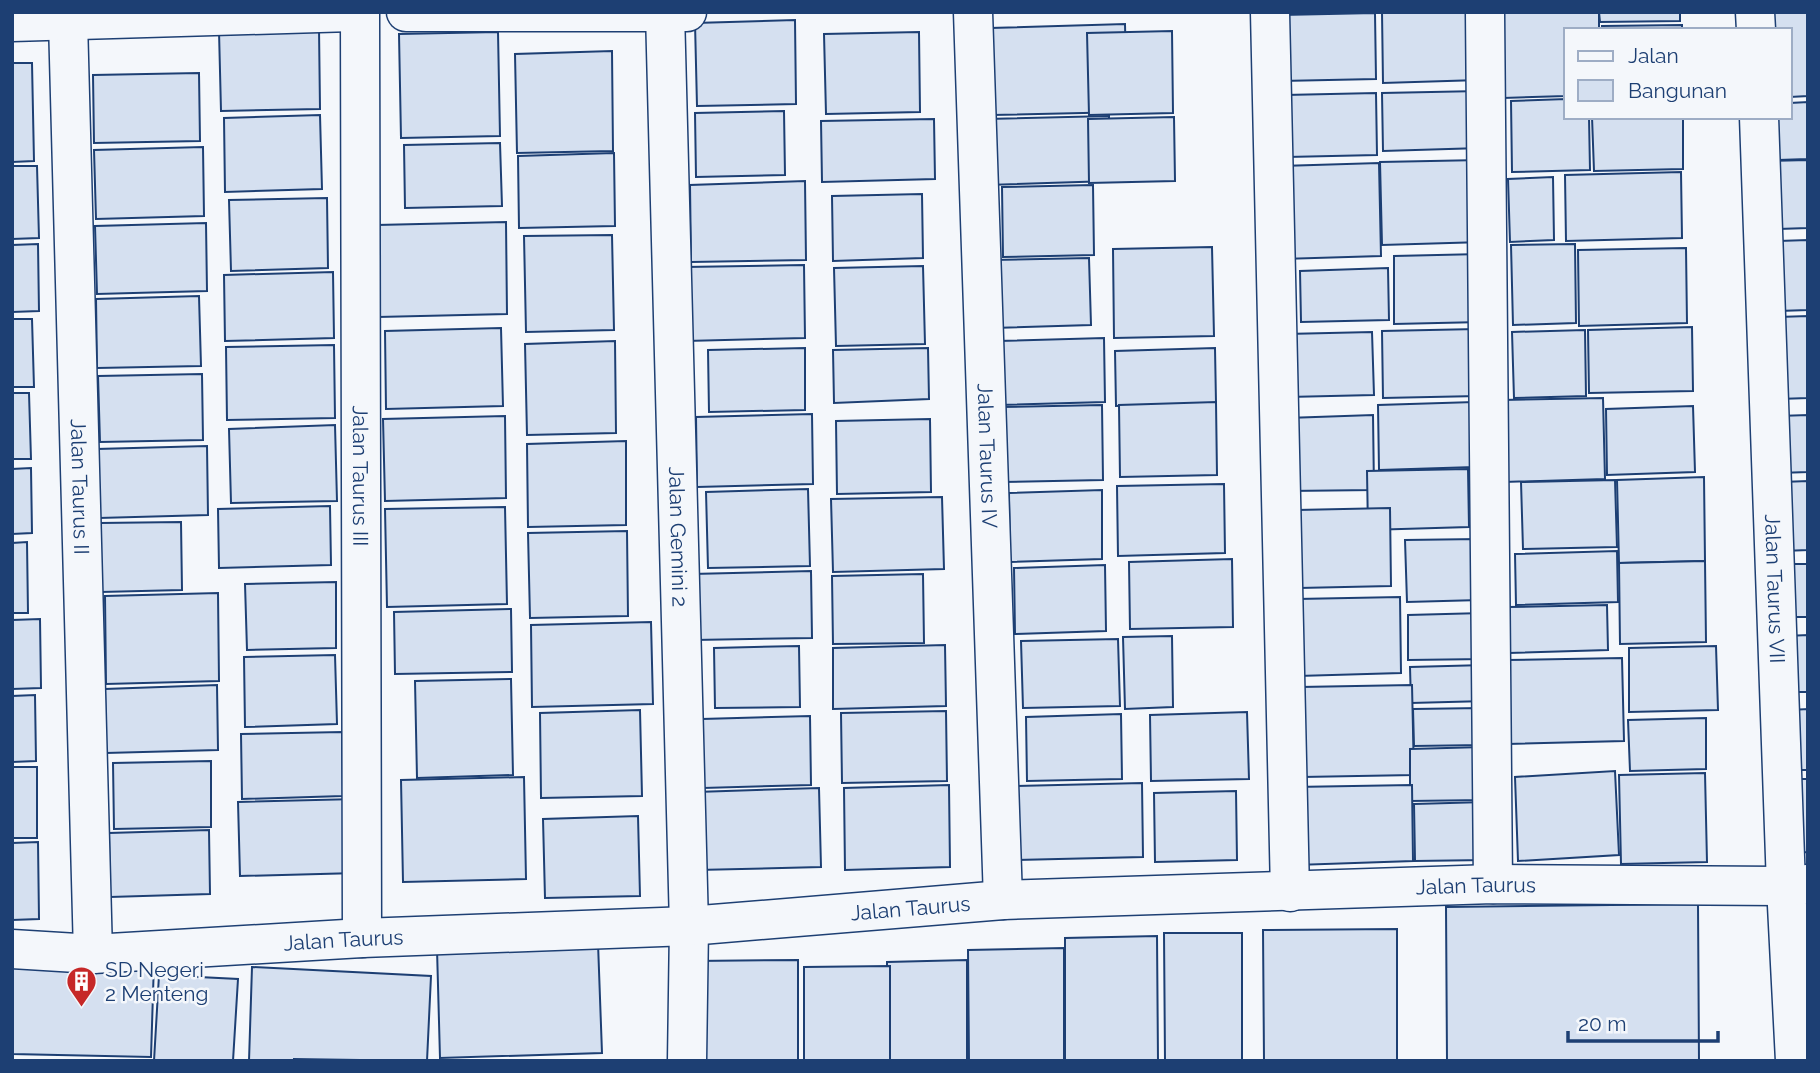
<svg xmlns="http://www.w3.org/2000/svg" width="1820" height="1073" viewBox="0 0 1820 1073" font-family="Raleway,sans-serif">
<rect width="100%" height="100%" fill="#f4f7fb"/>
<g fill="#d5e0f0" stroke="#1d3f73" stroke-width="2">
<path d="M1382,12H1478L1479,80L1383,83Z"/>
<path d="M1501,12H1599V30H1566V96L1503,98Z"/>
<path d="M1599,12H1680V21L1600,22Z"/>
<path d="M1772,12H1808V96L1790,97V30H1772Z"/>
<path d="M1375,13L1376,79L1281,81V15Z"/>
<path d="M795,20L796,104L697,106L695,23Z"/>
<path d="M1125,24L1127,112L992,115L990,28Z"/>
<path d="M1682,25V30H1602V26Z"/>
<path d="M319,28L320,109L221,111L219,31Z"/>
<path d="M1172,31L1173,113L1089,115L1087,33Z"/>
<path d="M498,32L500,136L401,138L399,34Z"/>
<path d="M919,32L920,112L826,114L824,34Z"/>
<path d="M612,51L613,151L517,153L515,54Z"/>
<path d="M12,63H32L34,161L12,162Z"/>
<path d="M199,73L200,141L94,143L93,75Z"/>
<path d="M1480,91L1481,148L1383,151L1382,93Z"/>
<path d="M1376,93L1377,155L1287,157L1285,95Z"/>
<path d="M1566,99V117H1589L1590,170L1512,172L1511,101Z"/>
<path d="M1808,102V159L1774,160L1773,117H1790V103Z"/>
<path d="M784,111L785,175L696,177L695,113Z"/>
<path d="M320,115L322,189L225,192L224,118Z"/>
<path d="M1109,116L1110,181L988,185L987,119Z"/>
<path d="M1174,117L1175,181L1089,183L1088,119Z"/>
<path d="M1592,117H1683V169L1594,171Z"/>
<path d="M934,119L935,179L822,182L821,121Z"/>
<path d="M500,143L502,206L405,208L404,145Z"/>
<path d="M203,147L204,216L96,219L94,150Z"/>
<path d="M614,153L615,226L519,228L518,156Z"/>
<path d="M1481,160L1483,242L1382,245L1380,162Z"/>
<path d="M1808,160V228L1774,229L1773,161Z"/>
<path d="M1379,163L1381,256L1282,259L1281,166Z"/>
<path d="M12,166H37L39,238L12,239Z"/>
<path d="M1681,172L1682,238L1566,241L1565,175Z"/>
<path d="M1553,177L1554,240L1510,242L1508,179Z"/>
<path d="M805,181L806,260L691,262L690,185Z"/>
<path d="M1093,185L1094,255L1003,257L1002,187Z"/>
<path d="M922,194L923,258L833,261L832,196Z"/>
<path d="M327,198L328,268L231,271L229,200Z"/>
<path d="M506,222L507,314L378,317L377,225Z"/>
<path d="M206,223L207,291L97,294L95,226Z"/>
<path d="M612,235L614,330L526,332L524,236Z"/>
<path d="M1808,240V310L1775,311L1774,241Z"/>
<path d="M38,244L39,311L12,312V245Z"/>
<path d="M1575,244L1576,323L1513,325L1511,245Z"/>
<path d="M1212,247L1214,336L1114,338L1113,249Z"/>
<path d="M1686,248L1687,323L1579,326L1578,250Z"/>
<path d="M1481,254L1482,322L1394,324V256Z"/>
<path d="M1089,258L1091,325L993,328L992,260Z"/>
<path d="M804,265L805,338L686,341L685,267Z"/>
<path d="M923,266L925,344L836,346L834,268Z"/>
<path d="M1388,268L1389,320L1301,322L1300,271Z"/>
<path d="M333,272L334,338L225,341L224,275Z"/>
<path d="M199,296L201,366L97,368L96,299Z"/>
<path d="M1808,316V398L1779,399L1777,317Z"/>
<path d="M12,319H32L34,387H12Z"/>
<path d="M1692,327L1693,391L1589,393L1588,330Z"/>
<path d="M501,328L503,406L386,409L385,331Z"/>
<path d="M1477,329L1478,396L1383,398L1382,331Z"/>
<path d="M1585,330L1586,396L1514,398L1512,332Z"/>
<path d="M1372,332L1374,395L1288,397L1286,334Z"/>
<path d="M1104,338L1105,402L999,405L998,341Z"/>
<path d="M615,341L616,433L527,435L525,344Z"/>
<path d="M334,345L335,418L227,420L226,347Z"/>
<path d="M805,348V410L709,412L708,350Z"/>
<path d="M928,348L929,399L834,403L833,350Z"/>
<path d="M1215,348L1216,403L1116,406L1115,351Z"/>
<path d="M202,374L203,440L100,442L98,376Z"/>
<path d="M12,393H29L31,459H12Z"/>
<path d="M1603,398L1605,479L1504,482L1502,400Z"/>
<path d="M1216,402L1217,475L1120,477L1119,405Z"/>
<path d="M1474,402L1475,467L1379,470L1378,405Z"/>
<path d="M1102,405L1103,480L1001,482L1000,407Z"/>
<path d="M1693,406L1695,472L1607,475L1606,409Z"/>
<path d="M812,414L813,484L697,487L696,417Z"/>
<path d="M1373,415L1374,490L1288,491L1287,418Z"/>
<path d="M1808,415V472L1779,473L1777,416Z"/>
<path d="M505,416L506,498L385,501L383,419Z"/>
<path d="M930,419L931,492L837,494L836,421Z"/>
<path d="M335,425L337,501L231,503L229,429Z"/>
<path d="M626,441V525L528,527L527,444Z"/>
<path d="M207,446L208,515L99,518L97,449Z"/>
<path d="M31,468L32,533L12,534V469Z"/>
<path d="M1468,469L1469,527L1368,530L1367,471Z"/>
<path d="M1704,477L1705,561L1619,563L1617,480Z"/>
<path d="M1615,480L1617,547L1523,549L1521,482Z"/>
<path d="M1808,481V550L1783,551L1782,482Z"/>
<path d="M1224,484L1225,553L1118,556L1117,486Z"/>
<path d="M808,489L810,566L708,568L706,492Z"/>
<path d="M1102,490V559L1010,562L1009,493Z"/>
<path d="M942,497L944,569L833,572L831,499Z"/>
<path d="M330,506L331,565L219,568L218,509Z"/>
<path d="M505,507L507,604L387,607L385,509Z"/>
<path d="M1390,508L1391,586L1299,588L1297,510Z"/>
<path d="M181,522L182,590L101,592L100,523Z"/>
<path d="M627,531L628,616L530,618L528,533Z"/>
<path d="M1479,539L1480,600L1407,602L1405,540Z"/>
<path d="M27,542L28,613H12V543Z"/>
<path d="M1617,551L1618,602L1516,605L1515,554Z"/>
<path d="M1232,559L1233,627L1130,629L1129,562Z"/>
<path d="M1705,561L1706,642L1620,644L1619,563Z"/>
<path d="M1785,564H1808V617H1786Z"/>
<path d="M1105,565L1106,631L1015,634L1014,568Z"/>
<path d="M811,571L812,638L694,640L692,574Z"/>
<path d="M923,574L924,643L833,644L832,576Z"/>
<path d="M336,582V648L247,650L245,584Z"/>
<path d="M218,593L219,681L106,684L105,596Z"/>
<path d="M1400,597L1401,673L1298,676L1297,599Z"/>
<path d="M1607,605L1608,650L1509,653V607Z"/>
<path d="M511,609L512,672L395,674L394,612Z"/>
<path d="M1483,613L1485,659L1408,660V615Z"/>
<path d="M40,619L41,688L12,689V620Z"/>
<path d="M651,622L653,704L532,707L531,625Z"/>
<path d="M1808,635V692H1788L1786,636Z"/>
<path d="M1172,636L1173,707L1125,709L1123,637Z"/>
<path d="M1118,639L1120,706L1023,708L1021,641Z"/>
<path d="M945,645L946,706L833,709V648Z"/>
<path d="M799,646L800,707L715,708L714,648Z"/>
<path d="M1716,646L1718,710L1629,712V648Z"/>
<path d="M335,655L337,724L245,727L244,657Z"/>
<path d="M1622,658L1624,741L1508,744L1507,660Z"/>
<path d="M1485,665L1486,701L1411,703L1410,667Z"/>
<path d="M511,679L513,775L417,778L415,681Z"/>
<path d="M217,685L218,750L106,753L105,689Z"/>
<path d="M1412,685L1414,775L1302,777L1300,687Z"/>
<path d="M35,695L36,761L12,762V696Z"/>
<path d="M1482,708L1483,745L1414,746L1413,709Z"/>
<path d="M1808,709V770H1791L1790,710Z"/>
<path d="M640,710L642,796L541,798L540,713Z"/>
<path d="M946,711L947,781L842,783L841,713Z"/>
<path d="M1247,712L1249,779L1151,781L1150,715Z"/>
<path d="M1121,714L1122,779L1027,781L1026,717Z"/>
<path d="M810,716L811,785L703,788L702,719Z"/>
<path d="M1706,718V769L1630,771L1628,720Z"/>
<path d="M342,732L343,796L242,799L241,734Z"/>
<path d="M1483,747L1484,800L1410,801V749Z"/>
<path d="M211,761V827L114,829L113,763Z"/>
<rect x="12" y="767" width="25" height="71"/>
<path d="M1615,771L1619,855L1518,861L1515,777Z"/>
<path d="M1705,773L1707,862L1621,864L1619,775Z"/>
<path d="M524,777L526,879L403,882L401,780Z"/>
<path d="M1795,779H1808V852L1796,853Z"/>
<path d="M1142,783L1143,857L1015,860L1014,786Z"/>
<path d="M949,785L950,867L845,870L844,788Z"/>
<path d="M1412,785L1413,861L1296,865L1294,787Z"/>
<path d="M819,788L821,867L697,870L696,792Z"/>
<path d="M1236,791L1237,860L1155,862L1154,793Z"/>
<path d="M356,799L357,873L240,876L238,802Z"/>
<path d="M1485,802L1486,860L1415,861L1414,804Z"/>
<path d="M638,816L640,896L545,898L543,819Z"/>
<path d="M209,830L210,894L110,897L109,833Z"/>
<path d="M38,842L39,919L12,920V843Z"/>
<path d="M1698,904L1699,1061H1447L1446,907Z"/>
<path d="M1397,929V1061H1264L1263,930Z"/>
<path d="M1164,933H1242V1061H1165Z"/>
<path d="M1157,936L1158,1061H1065V938Z"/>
<path d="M598,943L602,1053L440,1058L437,949Z"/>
<path d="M1064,948V1061H969L968,950Z"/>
<path d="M12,960L154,962L151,1057L12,1054Z"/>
<path d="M798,960V1061H695L694,961Z"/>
<path d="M967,960V1061H887V962Z"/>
<path d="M890,966V1061H804V967Z"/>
<path d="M252,967L431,976L427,1061L294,1059V1061H249Z"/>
<path d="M159,975L238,979L233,1061H154Z"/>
</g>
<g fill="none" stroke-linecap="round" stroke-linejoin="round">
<defs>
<g id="minor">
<path id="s1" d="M360,12L362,938"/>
<path d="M406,12H687"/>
<path id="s2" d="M665,12L689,926L687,1061"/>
<path id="s3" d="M973,12L1003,900"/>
<path d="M1270,12L1290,892"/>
<path d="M1485,12L1493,884"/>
<path d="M1755,12L1756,30"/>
<path id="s4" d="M68,21L93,954"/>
<path d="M12,22L352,12"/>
<path id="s5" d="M1759,117L1786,886L1795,1061"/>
<path id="s6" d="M12,949L93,954L362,938L689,926L1003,900L1493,884L1786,886L1808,884"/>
</g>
</defs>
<use href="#minor" stroke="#1d3f73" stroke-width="41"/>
<use href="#minor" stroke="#f4f7fb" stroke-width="38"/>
</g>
<defs>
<symbol id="building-pin" viewBox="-11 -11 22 30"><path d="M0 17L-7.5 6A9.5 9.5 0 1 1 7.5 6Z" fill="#c62828" stroke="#f4f7fb"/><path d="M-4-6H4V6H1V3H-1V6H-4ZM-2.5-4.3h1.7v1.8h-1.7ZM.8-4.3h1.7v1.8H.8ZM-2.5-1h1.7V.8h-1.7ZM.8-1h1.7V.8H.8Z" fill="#fff"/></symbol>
</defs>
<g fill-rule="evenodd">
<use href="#building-pin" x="64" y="964" width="35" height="47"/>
</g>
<g text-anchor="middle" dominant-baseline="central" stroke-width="5" stroke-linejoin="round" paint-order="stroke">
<g font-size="21" fill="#1d3f73" stroke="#f4f7fb">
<text stroke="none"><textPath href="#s3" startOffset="444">Jalan Taurus IV</textPath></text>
<text stroke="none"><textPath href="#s1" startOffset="464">Jalan Taurus III</textPath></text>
<text stroke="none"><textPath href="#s4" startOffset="466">Jalan Taurus II</textPath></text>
<text stroke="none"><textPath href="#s2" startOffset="525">Jalan Gemini 2</textPath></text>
<text stroke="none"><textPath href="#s5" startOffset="472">Jalan Taurus VII</textPath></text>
<text stroke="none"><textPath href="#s6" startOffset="1466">Jalan Taurus</textPath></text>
<text stroke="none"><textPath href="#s6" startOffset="900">Jalan Taurus</textPath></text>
<text stroke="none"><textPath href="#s6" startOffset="332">Jalan Taurus</textPath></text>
</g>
<g font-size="21" fill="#1d3f73" stroke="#f4f7fb" text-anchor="start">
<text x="105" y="969">SD Negeri<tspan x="105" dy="24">2 Menteng</tspan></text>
</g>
</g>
<rect width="1820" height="1073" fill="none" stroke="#1d3f73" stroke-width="28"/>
<rect x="1564" y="28" width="228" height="91" fill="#f4f7fb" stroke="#9eadc5" stroke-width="2"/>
<rect x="1578" y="51" width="35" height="10" fill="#f4f7fb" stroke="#9eadc5" stroke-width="2"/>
<text x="1628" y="63" font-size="21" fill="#1d3f73">Jalan</text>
<rect x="1578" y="80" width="35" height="21" fill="#d5e0f0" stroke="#9eadc5" stroke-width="2"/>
<text x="1628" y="98" font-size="21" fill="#1d3f73">Bangunan</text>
<path d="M1568 1031v10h150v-10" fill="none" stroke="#1d3f73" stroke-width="3.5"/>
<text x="1578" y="1031" font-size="21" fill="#1d3f73" stroke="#f4f7fb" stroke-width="5" paint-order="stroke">20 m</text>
</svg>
